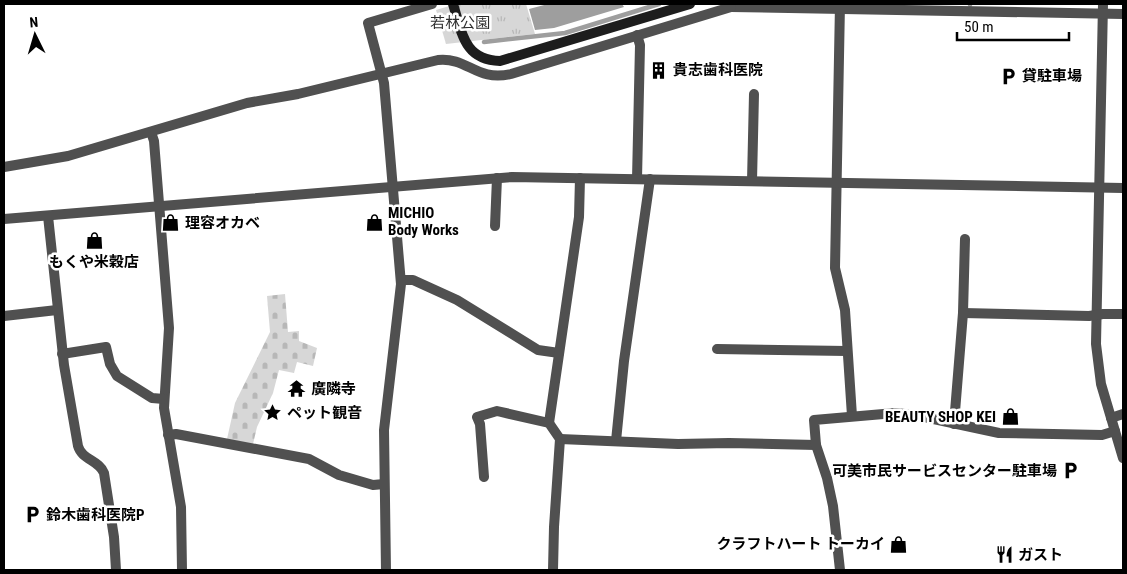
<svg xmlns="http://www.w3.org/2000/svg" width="1127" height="574" viewBox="0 0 1127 574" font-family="'Roboto Condensed','Noto Sans JP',sans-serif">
<defs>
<pattern id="cemetery-stones" width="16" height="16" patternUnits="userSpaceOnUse" patternTransform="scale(1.25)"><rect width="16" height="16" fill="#d7d7d7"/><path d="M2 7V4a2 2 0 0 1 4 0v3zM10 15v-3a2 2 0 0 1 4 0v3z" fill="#b7b7b7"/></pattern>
<pattern id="park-tufts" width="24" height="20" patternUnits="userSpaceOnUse" patternTransform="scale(1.25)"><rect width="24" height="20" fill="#d7d7d7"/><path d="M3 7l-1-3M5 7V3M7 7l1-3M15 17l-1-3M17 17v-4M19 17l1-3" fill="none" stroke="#b7b7b7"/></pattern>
</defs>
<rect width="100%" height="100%" fill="#fff"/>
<path fill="url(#cemetery-stones)" d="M285,294L288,332L299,331V341L317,348L313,366L297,362L294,373L279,370L273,393L257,427L253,444L227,439L235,403L270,332L267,296Z"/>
<path fill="url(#park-tufts)" d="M456,4H526L535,34L446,44L436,10Z"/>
<path fill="#9e9e9e" d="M548,4H622L624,7L554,28L535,30L529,9Z"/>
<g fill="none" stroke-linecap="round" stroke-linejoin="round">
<g stroke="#9e9e9e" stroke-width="4.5">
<path d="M970,5V4"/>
<path d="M484,42L565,33L659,4"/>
</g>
<g stroke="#505050" stroke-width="10">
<path d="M840,4L835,268L845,310L852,416"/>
<path d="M1103,4L1096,344L1101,384L1123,458"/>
<path d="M731,7L1123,14"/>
<path d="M637,35L640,45L637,179"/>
<path d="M151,132L154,141L169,328L164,408L181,507L182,570"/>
<path d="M4,167L68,156L247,103L298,94L438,60C468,57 476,82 511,74L731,7L730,4"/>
<path d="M752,181L754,94"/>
<path d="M48,216L64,365L78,446C82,460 99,460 104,473L114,537L116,570"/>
<path d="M4,219L512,177L1123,188"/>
<path d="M495,226L497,178"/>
<path d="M401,280H413L457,300L538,350L559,353"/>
<path d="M963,313L1089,316L1103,314H1123"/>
<path d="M4,316L57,310"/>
<path d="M717,349L847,351"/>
<path d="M62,354L106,347L110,364L117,376L152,398L164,399"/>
<path d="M1111,418L1123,414"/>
<path d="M549,423L579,217L580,178"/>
<path d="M954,424L963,313L965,239"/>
<path d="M168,435L176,434L309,459L339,475L373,485L384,484"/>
<path d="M560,439L678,444L729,443L816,445"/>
<path d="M616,441L624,361L650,179"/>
<path d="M484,477L480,424L477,417L497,411L549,423L560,439L554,527L553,570"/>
<path d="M386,570L384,430L401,284L384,83L368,23L432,4"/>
<path d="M840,570L833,506L827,478L816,445L814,420L895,413L915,415L999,433L1102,435L1115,431"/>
</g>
<path stroke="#1d1d1d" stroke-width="10" d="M453,4C462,33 464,60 500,61L690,4"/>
</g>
<defs>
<symbol id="building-bare" viewBox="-9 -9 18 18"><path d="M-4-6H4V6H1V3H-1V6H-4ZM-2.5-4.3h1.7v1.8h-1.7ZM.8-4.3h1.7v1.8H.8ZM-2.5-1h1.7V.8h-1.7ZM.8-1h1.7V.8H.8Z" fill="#000" stroke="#fff" stroke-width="2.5" paint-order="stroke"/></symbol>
<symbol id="parking-bare" viewBox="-9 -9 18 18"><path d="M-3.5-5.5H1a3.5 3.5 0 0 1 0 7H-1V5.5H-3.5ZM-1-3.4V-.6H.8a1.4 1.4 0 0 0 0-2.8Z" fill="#000" stroke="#fff" stroke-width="2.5" paint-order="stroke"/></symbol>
<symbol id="shop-bare" viewBox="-9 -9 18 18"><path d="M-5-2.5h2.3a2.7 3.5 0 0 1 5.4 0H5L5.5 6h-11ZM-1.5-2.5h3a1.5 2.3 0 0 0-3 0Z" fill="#000" stroke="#fff" stroke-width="2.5" paint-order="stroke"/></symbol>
<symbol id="temple-bare" viewBox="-9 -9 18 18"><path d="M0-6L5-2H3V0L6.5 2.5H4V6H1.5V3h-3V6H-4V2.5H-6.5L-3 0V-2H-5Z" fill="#000" stroke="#fff" stroke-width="2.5" paint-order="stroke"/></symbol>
<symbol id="sight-bare" viewBox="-9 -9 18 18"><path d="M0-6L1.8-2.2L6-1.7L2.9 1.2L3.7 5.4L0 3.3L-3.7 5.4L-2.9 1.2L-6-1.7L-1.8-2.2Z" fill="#000" stroke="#fff" stroke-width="2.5" paint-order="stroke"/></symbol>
<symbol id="restaurant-bare" viewBox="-9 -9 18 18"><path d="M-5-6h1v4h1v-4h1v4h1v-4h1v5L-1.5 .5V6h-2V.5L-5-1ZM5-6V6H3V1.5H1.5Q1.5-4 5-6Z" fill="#000" stroke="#fff" stroke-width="2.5" paint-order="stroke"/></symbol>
</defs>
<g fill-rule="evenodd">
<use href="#building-bare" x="646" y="58" width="25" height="25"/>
<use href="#parking-bare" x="996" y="64" width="25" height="25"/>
<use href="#shop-bare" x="362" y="210" width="25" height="25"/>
<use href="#shop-bare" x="158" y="210" width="25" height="25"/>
<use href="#shop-bare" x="82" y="228" width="25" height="25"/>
<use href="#temple-bare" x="284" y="376" width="25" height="25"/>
<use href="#sight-bare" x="260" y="400" width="25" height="25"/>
<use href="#shop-bare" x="998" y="404" width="25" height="25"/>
<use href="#parking-bare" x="1058" y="458" width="25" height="25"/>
<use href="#parking-bare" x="20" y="502" width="25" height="25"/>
<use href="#shop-bare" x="886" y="532" width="25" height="25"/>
<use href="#restaurant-bare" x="992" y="542" width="25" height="25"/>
</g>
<g text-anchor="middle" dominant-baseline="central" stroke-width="5" stroke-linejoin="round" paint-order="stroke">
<g font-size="15" fill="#2e2e2e" stroke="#fff">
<text x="460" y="23">若林公園</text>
</g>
<g font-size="15" font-weight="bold" fill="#000" stroke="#fff" text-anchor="start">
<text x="673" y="70">貴志歯科医院</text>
<text x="1022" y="76">貸駐車場</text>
<text x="388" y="213">MICHIO<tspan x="388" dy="17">Body Works</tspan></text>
<text x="185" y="223">理容オカベ</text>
<text x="94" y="262" text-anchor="middle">もくや米穀店</text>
<text x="311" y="389">廣隣寺</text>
<text x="287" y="413">ペット観音</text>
<text x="996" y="417" text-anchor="end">BEAUTY SHOP KEI</text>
<text x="1057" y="471" text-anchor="end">可美市民サービスセンター駐車場</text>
<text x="46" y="515">鈴木歯科医院P</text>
<text x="885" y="544" text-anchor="end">クラフトハート トーカイ</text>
<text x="1018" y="555">ガスト</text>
</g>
</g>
<rect width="1127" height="574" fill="none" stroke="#000000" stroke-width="10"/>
<g transform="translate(35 35) rotate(355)" stroke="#ffffff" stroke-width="4" paint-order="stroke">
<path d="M0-4L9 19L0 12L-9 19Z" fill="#000000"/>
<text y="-8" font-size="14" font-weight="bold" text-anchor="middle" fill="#000000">N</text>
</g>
<path d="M957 32v8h112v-8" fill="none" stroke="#000000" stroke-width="2.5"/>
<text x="964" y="32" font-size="15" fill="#000000" stroke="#ffffff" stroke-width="4" paint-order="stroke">50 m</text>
</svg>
